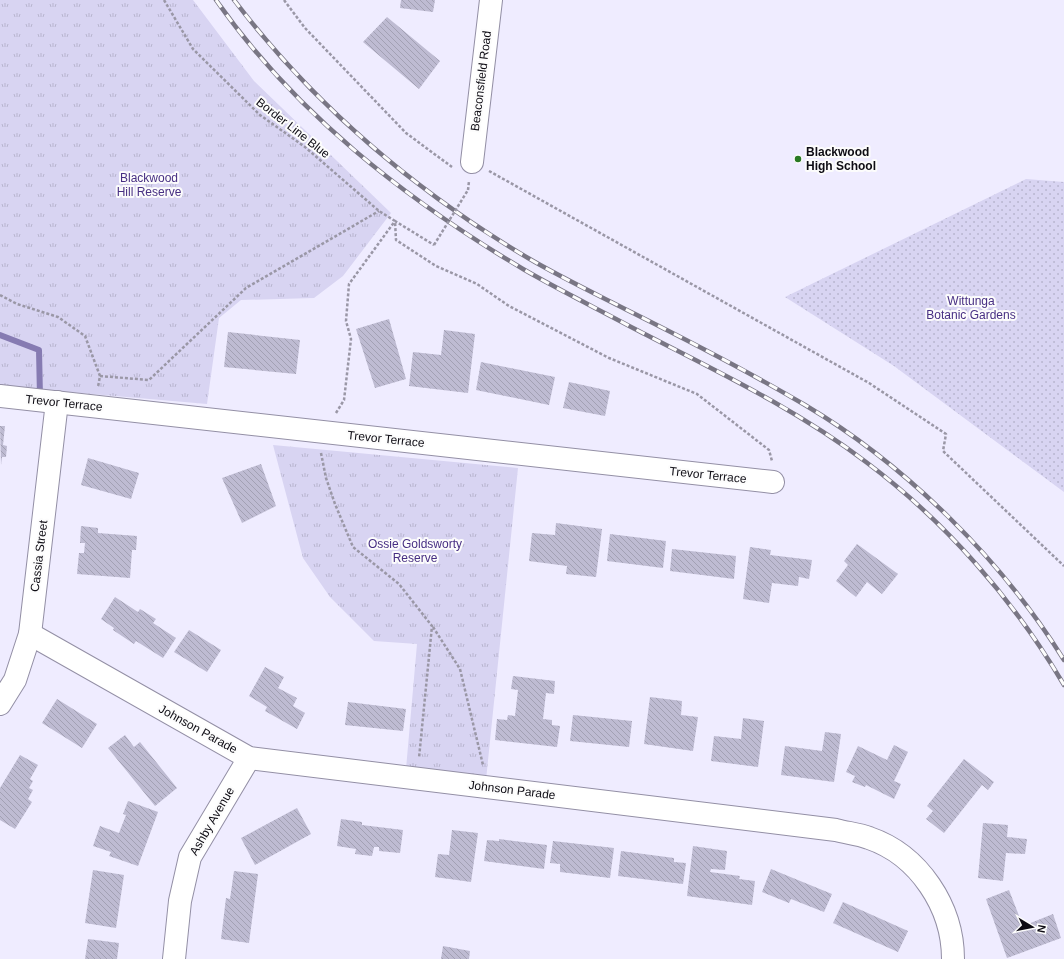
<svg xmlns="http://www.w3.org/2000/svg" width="1064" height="959" viewBox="0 0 1064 959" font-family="Arial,sans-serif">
<defs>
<pattern id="grass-dots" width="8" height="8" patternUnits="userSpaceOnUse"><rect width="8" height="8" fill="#d8d4f2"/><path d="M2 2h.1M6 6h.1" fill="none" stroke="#b8b5cf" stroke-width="1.8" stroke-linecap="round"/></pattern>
<pattern id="park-tufts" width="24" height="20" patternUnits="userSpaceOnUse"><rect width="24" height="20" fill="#d8d4f2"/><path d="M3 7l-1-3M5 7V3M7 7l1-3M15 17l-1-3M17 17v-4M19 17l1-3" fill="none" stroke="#b8b5cf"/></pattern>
<pattern id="building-back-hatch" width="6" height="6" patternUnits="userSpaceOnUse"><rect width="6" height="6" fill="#bebbd2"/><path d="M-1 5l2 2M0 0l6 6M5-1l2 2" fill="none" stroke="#a2a0b3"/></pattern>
</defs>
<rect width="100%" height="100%" fill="#efecff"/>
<path fill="url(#grass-dots)" d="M1026,179L1064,182V492L894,366L785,297Z"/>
<g fill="url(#park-tufts)">
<path d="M0,0H193L254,81L391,213L343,276L314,298L241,300L219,318L207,404L0,386Z"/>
<path d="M273,445L518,468L486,780L406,769L417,644L374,641L330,597L303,558Z"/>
</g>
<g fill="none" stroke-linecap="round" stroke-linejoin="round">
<path stroke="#867bb2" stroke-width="6" d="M0,335L39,350L40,397"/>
</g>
<g fill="url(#building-back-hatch)">
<path d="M401,0H435L433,12L400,8Z"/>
<path d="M387,17L440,61L419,89L363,42Z"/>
<path d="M389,319L406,379L375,388L356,329Z"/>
<path d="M444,330L475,334L468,393L409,386L413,352L441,355Z"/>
<path d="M228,332L300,340L296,374L224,367Z"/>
<path d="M481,362L555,377L549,405L476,390Z"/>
<path d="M569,382L610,391L605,416L563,408Z"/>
<path d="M0,426H5L3,445L7,446L6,457H2L1,465Z"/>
<path d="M88,458L139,473L131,499L81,485Z"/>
<path d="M261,464L276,506L242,523L222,478Z"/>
<path d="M556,523L602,529L596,577L566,574L567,566L529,561L532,533L555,535Z"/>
<path d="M81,526L98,528V533L137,536L136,550H132L130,578L77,574L79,553H84L85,543H80Z"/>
<path d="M610,534L666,541L663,568L607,561Z"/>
<path d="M857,544L898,574L882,594L867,582L856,597L836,581L848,565L844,561Z"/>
<path d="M750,547L771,550L770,555L812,560L809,579L799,577L798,586L772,583L769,603L743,599Z"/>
<path d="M672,549L736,556L734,579L670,571Z"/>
<path d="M115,597L138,612L140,609L156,619L153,623L176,638L163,658L136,641L134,644L113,630L114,628L101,619Z"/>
<path d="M189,630L221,650L207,672L174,652Z"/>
<path d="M265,667L284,677L278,688L297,698L293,706L305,713L297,729L265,711L267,707L249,696Z"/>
<path d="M513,676L555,681L554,694L546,693L543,719L552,720V725L560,726L557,747L495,740L497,719L507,720L508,715L515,716L518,690L511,689Z"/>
<path d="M650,697L682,701L681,715L698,717L693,751L644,744Z"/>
<path d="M57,699L97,724L82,748L42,723Z"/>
<path d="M348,702L406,709L403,731L345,725Z"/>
<path d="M573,715L632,721L629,747L570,741Z"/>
<path d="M743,718L764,721L758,767L711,761L714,736L741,739Z"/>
<path d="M825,732L841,734L834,782L781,775L785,746L822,751Z"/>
<path d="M125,735L134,747L140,742L177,788L155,806L108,748Z"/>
<path d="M894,745L908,752L894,781L901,784L894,799L866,785L865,787L852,782L855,776L846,772L858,746L887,760Z"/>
<path d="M20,755L38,765L30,779L33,781L29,788L33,790L28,799L32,802L15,829L0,820V788Z"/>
<path d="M964,759L994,782L988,790L982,785L944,833L926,819L933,811L927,806Z"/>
<path d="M128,801L158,812L138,866L109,856L111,852L93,846L100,826L119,833L126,815L123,814Z"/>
<path d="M297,808L311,834L255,865L241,838Z"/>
<path d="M341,819L362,822V825L403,830L400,853L379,851V847H374L372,856L355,854L356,849L337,846Z"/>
<path d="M983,823L1008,825L1007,837L1027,839L1025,854L1006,853L1003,881L978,878Z"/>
<path d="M452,830L478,833L471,882L435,877L438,854L449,855Z"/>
<path d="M499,839L547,845L544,869L484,861L487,840L499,841Z"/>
<path d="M553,841L614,848L610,878L560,872V864L550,863Z"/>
<path d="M693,846L727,851L725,870L711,869L710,872L740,876L739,879L755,881L752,905L687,896Z"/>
<path d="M621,851L674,858V862L686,863L683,884L618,876Z"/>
<path d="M771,869L832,894L824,912L791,899L789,903L762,892Z"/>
<path d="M93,870L124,875L116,928L85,923Z"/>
<path d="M234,871L258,874L249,943L221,939L226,898L230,899Z"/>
<path d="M1009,890L1023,926L1053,914L1061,938L1007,958L986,899Z"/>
<path d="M843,902L908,931L898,952L833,923Z"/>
<path d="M88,939L119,943L117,959H85Z"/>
<path d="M443,946L470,951L469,959H441Z"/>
</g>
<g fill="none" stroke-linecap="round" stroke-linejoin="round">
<defs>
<g id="street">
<path d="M472,162L491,0"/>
<path d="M0,396L773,482"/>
<path d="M30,634L249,758L836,830C847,833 859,834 869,838C919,855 953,907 953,959"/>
<path d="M0,704L15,680L30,634L57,402"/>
<path d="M174,959L180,901L190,857L249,758"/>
</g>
</defs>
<use href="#street" stroke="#938fa5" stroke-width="24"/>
<g stroke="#9a97a6" stroke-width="2.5" stroke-dasharray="3 2" stroke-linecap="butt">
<path d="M164,0L193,49L260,115L305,147L379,211L395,221L396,240L436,266L477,284L509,306L609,358L697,394L769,450L772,461"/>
<path d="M284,0L305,28L406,133L452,167"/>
<path d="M489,171L869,383L946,434L943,451L1064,566"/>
<path d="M468,190L469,181"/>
<path d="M0,295L17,304L58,317L85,336L100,376L98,387"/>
<path d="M100,376L149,380L246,288L379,211"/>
<path d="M336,413L344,400L351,339L346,321L349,284L395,221L434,245"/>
<path d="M321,453L326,478L335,504L353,547L399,584L432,626L419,758"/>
<path d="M433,627L460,669L483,765"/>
</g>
<use href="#street" stroke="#fff" stroke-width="22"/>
<defs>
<g id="rail">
<path d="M216,0C295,113 405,199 523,269C559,290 598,309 635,329C714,370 795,408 866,462C945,521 1014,600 1064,685"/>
<path d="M234,0C314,105 415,191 528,258C562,278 598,295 633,313C691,342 749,372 805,405C906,465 1002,560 1064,660"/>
</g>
</defs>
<use href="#rail" stroke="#797684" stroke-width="4.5"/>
<use href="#rail" stroke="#fcfcfc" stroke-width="3" stroke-dasharray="9" stroke-linecap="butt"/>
<path stroke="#9a97a6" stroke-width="2.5" stroke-dasharray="3 2" stroke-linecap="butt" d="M434,245L468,190"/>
</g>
<circle fill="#297923" stroke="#fcfcfc" stroke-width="1.5" cx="798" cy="159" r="4"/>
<g text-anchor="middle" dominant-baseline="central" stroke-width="4" stroke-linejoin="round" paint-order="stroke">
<g font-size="12" fill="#0e0c14" stroke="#fcfcfc">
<text transform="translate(481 81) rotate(-83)">Beaconsfield Road</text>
<text transform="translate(293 128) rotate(38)">Border Line Blue</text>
<text transform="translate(64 403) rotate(6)">Trevor Terrace</text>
<text transform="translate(386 439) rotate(6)">Trevor Terrace</text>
<text transform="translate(708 475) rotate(6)">Trevor Terrace</text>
<text transform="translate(39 556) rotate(-83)">Cassia Street</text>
<text transform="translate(198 729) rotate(29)">Johnson Parade</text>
<text transform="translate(512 790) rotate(7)">Johnson Parade</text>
<text transform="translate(212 821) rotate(-60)">Ashby Avenue</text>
</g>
<g font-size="12" font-weight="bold" fill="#0e0c14" stroke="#fcfcfc" text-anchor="start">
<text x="806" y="152">Blackwood<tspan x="806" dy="14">High School</tspan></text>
</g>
<g font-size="12" fill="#472f83" stroke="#fcfcfc">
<text x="149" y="178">Blackwood<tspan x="149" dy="14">Hill Reserve</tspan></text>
<text x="971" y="301">Wittunga<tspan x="971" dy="14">Botanic Gardens</tspan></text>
<text x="415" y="544">Ossie Goldsworty<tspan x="415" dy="14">Reserve</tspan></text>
</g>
</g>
<g transform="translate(1032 927) rotate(100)" stroke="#fcfcfc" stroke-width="3" paint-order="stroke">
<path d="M0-3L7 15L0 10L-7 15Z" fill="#0e0c14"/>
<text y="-6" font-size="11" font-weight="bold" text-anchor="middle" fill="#0e0c14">N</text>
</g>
</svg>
